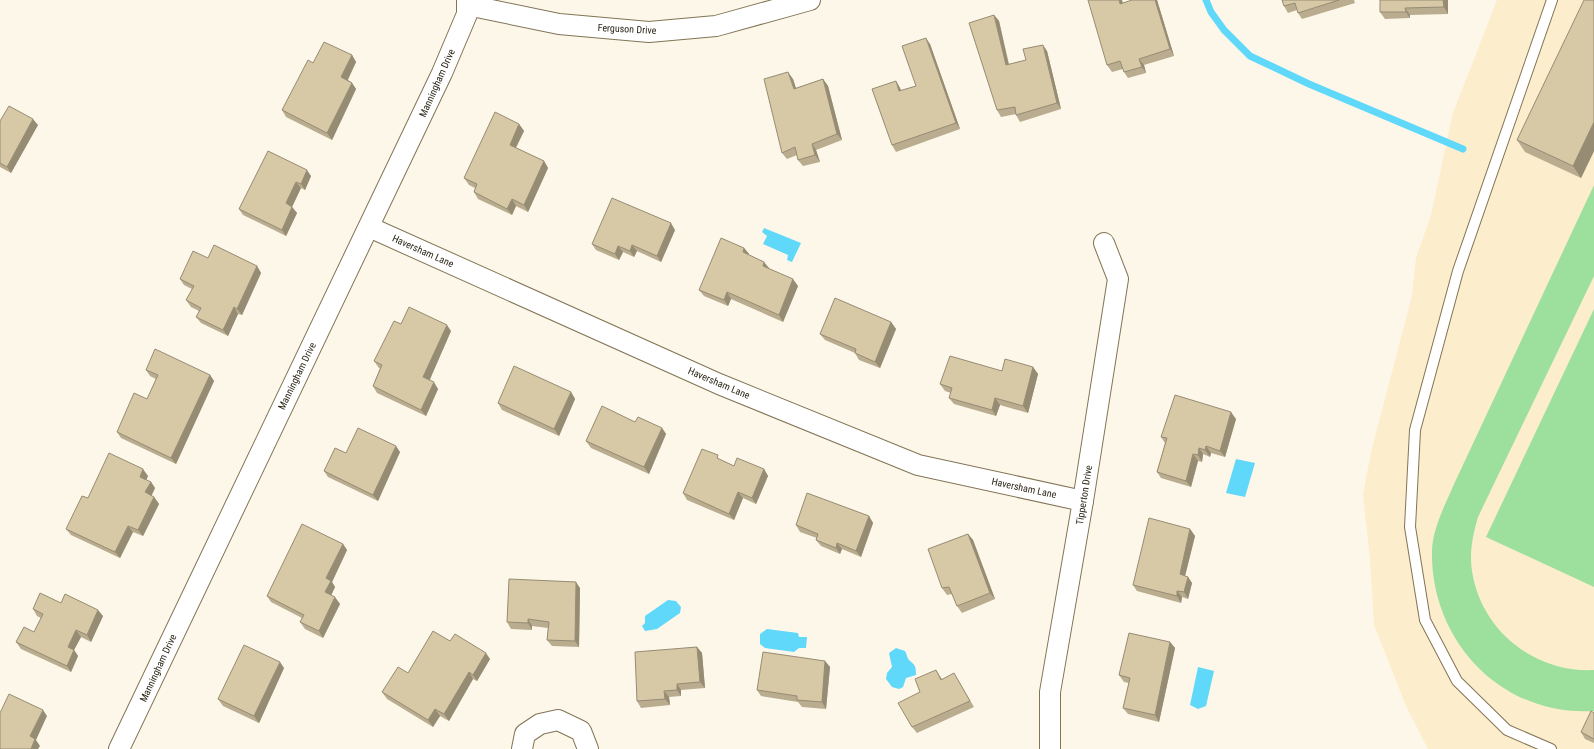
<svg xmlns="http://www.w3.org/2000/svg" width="1594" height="749" viewBox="0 0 1594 749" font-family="'Roboto Condensed',sans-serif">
<rect width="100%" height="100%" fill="#fdf7e9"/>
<path fill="#fcedcc" d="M1497,0H1594V749H1428L1406,706L1374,625L1370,558L1363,495L1371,452L1412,296L1416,258L1431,215L1453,113Z"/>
<g fill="#9ddf9d">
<path d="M1594,185V276L1478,517C1473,534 1469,553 1472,571C1481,631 1535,673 1594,670V711C1502,717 1430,641 1432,550C1433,527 1446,503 1455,482Z"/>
<path d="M1594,309V587L1486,537Z"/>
</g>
<g fill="#60d8fa">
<path d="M764,228L801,243L792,262L787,260L788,255L763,244L767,236L762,232Z"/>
<path d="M1236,459L1255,463L1245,497L1226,493Z"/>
<path d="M668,600L676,601L681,607L680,613L657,629L645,631L642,626L645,623V616Z"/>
<path d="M767,629L798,633L799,637H807L806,648H799L794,652L765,648L760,644V634Z"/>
<path d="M896,648L905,651C907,654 907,658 909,660C915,665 916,666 916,675L906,678L903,687L899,689L892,687L886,679L887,673L892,667L889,653Z"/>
<path d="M1198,667L1214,671L1206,706L1198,709L1190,705Z"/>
</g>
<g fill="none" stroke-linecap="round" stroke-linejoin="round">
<path stroke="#60d8fa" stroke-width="7" d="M1206,0L1211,12L1224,30L1250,56L1309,84L1463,149"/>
<defs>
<path id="service" d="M1551,749L1507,730L1457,681L1425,620L1410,527L1415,430L1458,271L1552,0"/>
<g id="minor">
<path d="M467,5L559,24L649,32L716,26L810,0"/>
<path d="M369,227L719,384L918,465L1083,501"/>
<path d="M119,749L442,73L467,14V0"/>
<path d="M522,749L525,734L540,724L558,720L581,731L588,749"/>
<path d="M1050,749V692L1083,501L1118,279L1104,243"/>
</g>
</defs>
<use href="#service" stroke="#827455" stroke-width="12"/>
<use href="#minor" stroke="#827455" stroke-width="22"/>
<use href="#service" stroke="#fff" stroke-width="10"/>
<use href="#minor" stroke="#fff" stroke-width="20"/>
</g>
<g fill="#b9ac8f">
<path d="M1157,0L1174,56L1144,65L1146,73L1128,78L1124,72L1123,69L1112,72L1107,65L1122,3Z"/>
<path d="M1282,0H1354L1355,3L1302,19L1298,13L1297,10L1288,13L1284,6Z"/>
<path d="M1380,0H1448V14L1410,15V18L1385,19L1380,12Z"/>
<path d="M1594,0V151L1581,178L1525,152L1517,140Z"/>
<path d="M994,15L999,21L1009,64L1026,60L1047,51L1061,109L1020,122L1016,115V114L1001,117L997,110Z"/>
<path d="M930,44L960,129L896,152L892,145L896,81L900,88L901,91L916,86Z"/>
<path d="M352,55L356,62L348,80L352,83L356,89L332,140L286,117L282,110L313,63Z"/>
<path d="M793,79L796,88L823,79L828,86L842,140L816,150L820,162L803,166L798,160L797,155L787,159L782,153Z"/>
<path d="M0,121L38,125L11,173L0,167Z"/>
<path d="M519,124L524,131L516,148L544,161L548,168L528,212L516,206L512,215L478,199L474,192L475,188L469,185L464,178Z"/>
<path d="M268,151L311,176L305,190L301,188L292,207L297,213L286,236L243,215L239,209Z"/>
<path d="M675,230L661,262L637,251L634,257L623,252L619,260L596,250L592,244Z"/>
<path d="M744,248L749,254V255L769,268V269L798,286L783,322L731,299L728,306L704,296L699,290Z"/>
<path d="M208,258L257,266L261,273L242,315L238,314L228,336L201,323L196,317L199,311L191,307L186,300L192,289L184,285L180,279Z"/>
<path d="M891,322L896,329L880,368L859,360L855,353L825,340L820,334Z"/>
<path d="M401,324L451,331L429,380L438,389L426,416L377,393L373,386L380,368H379L374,361Z"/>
<path d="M1033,367L1038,374L1028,413L1000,405L996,416L954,404L949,398L951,393L945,391L940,384L1002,371Z"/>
<path d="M146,370L210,375L214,381L176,464L121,438L117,432L147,399L156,379L150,376Z"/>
<path d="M571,392L575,399L559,436L502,410L498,403Z"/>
<path d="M1236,419L1225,457L1211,453L1210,457L1203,454L1202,462L1198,461L1191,487L1161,478L1157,472L1165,443L1161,437Z"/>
<path d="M662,428L666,434L649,474L591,448L586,441Z"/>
<path d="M400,452L378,501L328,477L324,471L346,453Z"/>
<path d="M721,460L734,466L764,469L768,476L756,504L743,498L734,520L687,500L683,493Z"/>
<path d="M148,476L146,480L151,482L155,488L151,496L154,497L159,504L143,536L133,532L120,558L71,535L66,529L88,498Z"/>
<path d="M869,516L873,523L861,557L842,549L840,554L821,546L816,540L817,538L800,532L796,525Z"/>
<path d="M1190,529L1195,536L1185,576L1188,577L1192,583L1188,599L1182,597L1181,603L1137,591L1133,585Z"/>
<path d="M968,534L973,540L995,599L962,613L957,606L952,594L947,595L942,588Z"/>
<path d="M343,544L347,550L332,582L335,587L331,595L340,604L323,638L305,629L300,622L302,618L271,602L267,596Z"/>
<path d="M580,588L579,647L552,646L547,640L548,628L532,626V630L511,629L507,622Z"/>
<path d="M61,603L103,616L91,642L81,637L74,650L78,656L71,672L21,649L16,642L34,632L41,618L37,616L33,609Z"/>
<path d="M450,641L490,659L477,681L473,679L449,721L440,716L433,727L387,699L382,692Z"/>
<path d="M1170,642L1175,648L1159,722L1128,714L1123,708L1129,683L1124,682L1119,675Z"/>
<path d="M697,647L702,653L705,688L681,690V696L669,697L670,705L641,708L637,701Z"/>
<path d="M825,661L830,667L826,709L802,707L798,702L761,696L757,690Z"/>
<path d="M284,668L259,723L223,706L218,699Z"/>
<path d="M936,670L942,679L958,680L974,707L917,733L912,727Z"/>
<path d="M1594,713V743L1585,739L1581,732Z"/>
</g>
<g fill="#968c74">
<path d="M1119,0H1122L1125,10L1120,4Z"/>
<path d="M1155,0H1157L1174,56L1170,49Z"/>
<path d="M1443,0H1448V14L1444,7Z"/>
<path d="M1405,8L1410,15V18L1406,12Z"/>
<path d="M994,15L999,21L1010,71L1006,65Z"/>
<path d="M926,38L930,44L960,129L956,123Z"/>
<path d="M1043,45L1047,51L1061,109L1057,103Z"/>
<path d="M352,55L356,62L346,83L341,77Z"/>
<path d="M1139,59L1144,65L1146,73L1142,67Z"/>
<path d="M788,72L793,79L798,95L794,89Z"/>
<path d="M823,79L828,86L842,140L837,134Z"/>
<path d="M896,81L900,88L904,98L899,91Z"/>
<path d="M352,83L356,89L332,140L327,133Z"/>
<path d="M33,119L38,125L11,173L7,167Z"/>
<path d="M1594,122V151L1581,178L1573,166Z"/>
<path d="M519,124L524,131L514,151L510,145Z"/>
<path d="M812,144L816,150L820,162L815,155Z"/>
<path d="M544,161L548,168L528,212L524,205Z"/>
<path d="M307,170L311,176L305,190L301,184Z"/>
<path d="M296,182L301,188L291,209L286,203Z"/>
<path d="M512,199L516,206L512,215L507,209Z"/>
<path d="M292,207L297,213L286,236L282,230Z"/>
<path d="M671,223L675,230L661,262L657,256Z"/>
<path d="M632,245L637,251L634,257L630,251Z"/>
<path d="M618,246L623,252L619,260L615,254Z"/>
<path d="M744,248L749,254L747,258L743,252Z"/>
<path d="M764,262L769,268L767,273L763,266Z"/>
<path d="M257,266L261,273L242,315L237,309Z"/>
<path d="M793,279L798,286L783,322L779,315Z"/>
<path d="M727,292L731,299L728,306L724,300Z"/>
<path d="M234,307L238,314L228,336L223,330Z"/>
<path d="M891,322L896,329L880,368L875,362Z"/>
<path d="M447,325L451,331L428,384L423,377Z"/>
<path d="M1033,367L1038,374L1028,413L1023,406Z"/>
<path d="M210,375L214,381L176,464L171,458Z"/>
<path d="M434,382L438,389L426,416L421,410Z"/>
<path d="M571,392L575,399L559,436L554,429Z"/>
<path d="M995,398L1000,405L996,416L992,410Z"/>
<path d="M1231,412L1236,419L1225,457L1220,451Z"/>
<path d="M662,428L666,434L649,474L644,467Z"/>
<path d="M396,446L400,452L378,501L373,495Z"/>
<path d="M1206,446L1211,453L1210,457L1205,450Z"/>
<path d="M1199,448L1203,454L1202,462L1198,455Z"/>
<path d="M1193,454L1198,461L1191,487L1186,481Z"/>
<path d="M143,469L148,476L145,483L140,477Z"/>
<path d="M764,469L768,476L756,504L752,498Z"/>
<path d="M151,482L155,488L150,499L145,492Z"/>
<path d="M738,492L743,498L734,520L729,514Z"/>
<path d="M154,497L159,504L143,536L138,530Z"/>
<path d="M869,516L873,523L861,557L856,551Z"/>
<path d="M128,526L133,532L120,558L115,552Z"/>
<path d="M1190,529L1195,536L1184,580L1180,574Z"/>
<path d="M968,534L973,540L995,599L990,593Z"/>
<path d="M837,543L842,549L840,554L836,548Z"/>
<path d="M343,544L347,550L332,582L335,587L330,598L325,592L326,578Z"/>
<path d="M1188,577L1192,583L1188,599L1184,592Z"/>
<path d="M576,582L580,588L579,647L575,641Z"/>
<path d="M1177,591L1182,597L1181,603L1177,596Z"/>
<path d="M335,597L340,604L323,638L319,631Z"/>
<path d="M98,610L103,616L91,642L87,635Z"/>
<path d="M528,619L532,626V630L528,623Z"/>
<path d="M76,630L81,637L74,650L78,656L71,672L67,666L68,647Z"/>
<path d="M1170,642L1175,648L1159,722L1155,715Z"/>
<path d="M697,647L702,653L705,688L700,682Z"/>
<path d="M486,653L490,659L477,681L473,675Z"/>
<path d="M825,661L830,667L826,709L822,702Z"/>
<path d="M280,662L284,668L259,723L254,716Z"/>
<path d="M469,672L473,679L449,721L444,714Z"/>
<path d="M677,684L681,690V696L677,690Z"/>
<path d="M664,691L669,697L670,705L665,699Z"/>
<path d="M435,709L440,716L433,727L428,720Z"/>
<path d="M43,710L47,716L36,740L40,746L38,749H31L30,736Z"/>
</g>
<g fill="#d7c8a6" stroke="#968c74">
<path d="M1088,0H1119L1120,4L1132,0H1155L1170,49L1139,59L1142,67L1124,72L1120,61L1107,65Z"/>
<path d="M1282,0H1339L1298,13L1295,3L1284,6Z"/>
<path d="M1380,0H1443L1444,7L1405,8L1406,12H1380Z"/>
<path d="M1584,0H1594V122L1573,166L1517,140Z"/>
<path d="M994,15L1006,65L1026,60L1023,49L1043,45L1057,103L1016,115L1015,107L997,110L969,23Z"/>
<path d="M926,38L956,123L892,145L872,89L896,81L899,91L916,86L902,46Z"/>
<path d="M324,42L352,55L341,77L352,83L327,133L282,110L308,60L313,63Z"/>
<path d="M788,72L794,89L823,79L837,134L812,144L815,155L798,160L795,147L782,153L764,79Z"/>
<path d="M9,106L33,119L7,167L0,163V121Z"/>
<path d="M495,112L519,124L510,145L544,161L524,205L512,199L507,209L474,192L477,184L464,178Z"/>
<path d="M268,151L307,170L301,184L296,182L286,203L292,207L282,230L239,209Z"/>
<path d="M612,198L671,223L657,256L632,245L630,251L618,246L615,254L592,244Z"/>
<path d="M721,238L744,248L743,252L764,262L763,266L793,279L779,315L727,292L724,300L699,290Z"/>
<path d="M214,245L257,266L237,309L234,307L223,330L196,317L201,308L186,300L194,286L180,279L193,251L208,258Z"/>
<path d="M835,298L891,322L875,362L855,353L856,349L820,334Z"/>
<path d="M409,307L447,325L423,377L434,382L421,410L373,386L382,365L374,361L394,321L401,324Z"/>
<path d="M155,349L210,375L171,458L117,432L134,393L147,399L158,375L146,370Z"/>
<path d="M950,356L1002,371L1005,359L1033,367L1023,406L995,398L992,410L949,398L952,388L940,384Z"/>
<path d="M514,366L571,392L554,429L498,403Z"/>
<path d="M1175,395L1231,412L1220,451L1206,446L1205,450L1199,448L1198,455L1193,454L1186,481L1157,472L1167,438L1161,437Z"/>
<path d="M602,406L635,422L638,417L662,428L644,467L586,441Z"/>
<path d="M358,428L396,446L373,495L324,471L335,448L346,453Z"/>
<path d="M702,449L718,455L717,458L734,466L737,458L764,469L752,498L738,492L729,514L683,493Z"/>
<path d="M109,453L143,469L140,477L151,482L145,492L154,497L138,530L128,526L115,552L66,529L82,496L88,498Z"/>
<path d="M807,493L869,516L856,551L837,543L836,548L816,540L818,534L796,525Z"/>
<path d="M1149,518L1190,529L1180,574L1188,577L1184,592L1177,591V596L1133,585Z"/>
<path d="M302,524L343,544L326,578L331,581L325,592L335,597L319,631L300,622L304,615L267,596Z"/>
<path d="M968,534L990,593L957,606L949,587L942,588L928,549Z"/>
<path d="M509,579L576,582L575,641L547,640L549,622L528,619V623L507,622Z"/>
<path d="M40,593L61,603L65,594L98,610L87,635L76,630L68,647L74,650L67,666L16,642L24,627L34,632L43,614L33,609Z"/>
<path d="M433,631L450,641L455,634L486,653L473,675L469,672L444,714L435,709L428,720L382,692L398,667L408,673Z"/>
<path d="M1129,633L1170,642L1155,715L1123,708L1130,678L1119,675Z"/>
<path d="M244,645L280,662L254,716L218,699Z"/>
<path d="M697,647L700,682L677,684V690L664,691L665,699L637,701L635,652Z"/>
<path d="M763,652L825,661L822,702L797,700V696L757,690Z"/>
<path d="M936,670L941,680L954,673L970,701L912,727L898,703L920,692L915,679Z"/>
<path d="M9,694L43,710L30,736L35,739L31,749H0V713Z"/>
<path d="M1591,711L1594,713V739L1581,732Z"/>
</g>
<g text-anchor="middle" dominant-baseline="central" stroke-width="3" stroke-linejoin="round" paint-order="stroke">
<g font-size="10" fill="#2d271a" stroke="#fff">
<text transform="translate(627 29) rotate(3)">Ferguson Drive</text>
<text transform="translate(437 83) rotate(-66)">Manningham Drive</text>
<text transform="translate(423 251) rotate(24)">Haversham Lane</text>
<text transform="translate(297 376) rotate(-64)">Manningham Drive</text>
<text transform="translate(719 383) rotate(23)">Haversham Lane</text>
<text transform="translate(1024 488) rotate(12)">Haversham Lane</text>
<text transform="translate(1084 495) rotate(-81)">Tipperton Drive</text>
<text transform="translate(158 668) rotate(-65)">Manningham Drive</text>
</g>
</g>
</svg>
